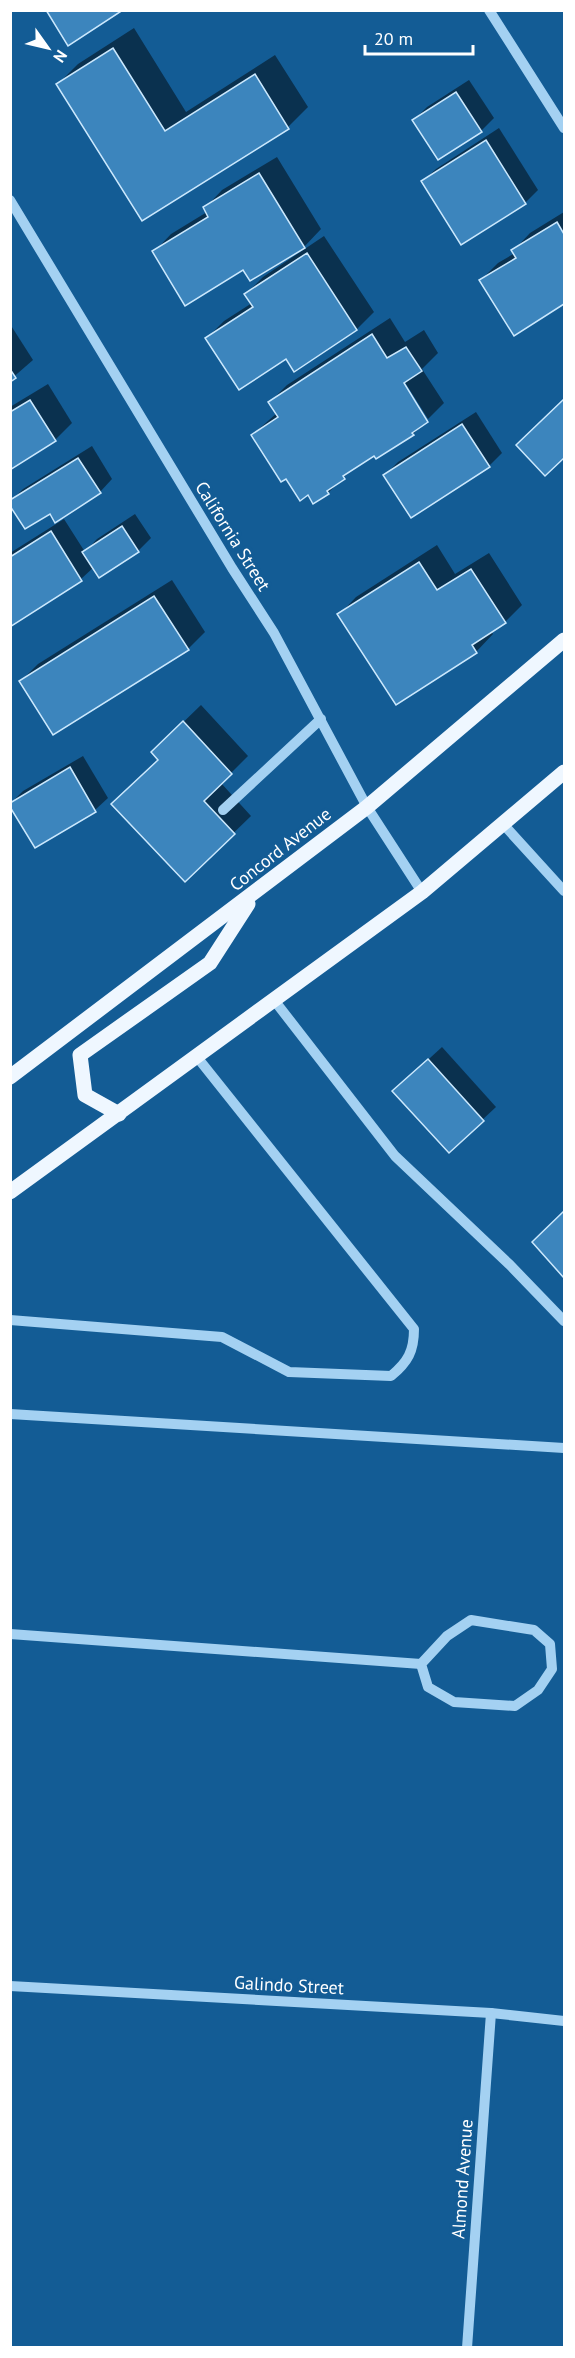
<svg xmlns="http://www.w3.org/2000/svg" width="575" height="2358" viewBox="0 0 575 2358" font-family="'PT Sans',sans-serif">
<rect width="100%" height="100%" fill="#135c95"/>
<g fill="#0007" fill-rule="evenodd">
<path d="M134,28L186,112L275,55L308,107L288,127L142,219L58,84L78,64Z"/>
<path d="M469,80L494,118L481,131L414,120L427,107Z"/>
<path d="M499,128L538,190L525,203L462,243L423,181L436,169Z"/>
<path d="M277,157L321,229L304,247L244,268L154,252L171,234L207,212L205,208L222,190Z"/>
<path d="M564,212V302L514,334L481,280L498,263L515,253L513,251L530,233Z"/>
<path d="M324,236L374,312L357,329L286,357L207,338L224,321L252,303L246,294L263,277Z"/>
<path d="M390,318L405,342L424,330L438,353L422,369L444,403L413,434L377,457L374,454L356,465L328,493H308L286,477L252,435L277,413L270,402L287,385ZM401,376L428,419L426,421L398,378Z"/>
<path d="M10,324L33,360L10,380Z"/>
<path d="M48,384L72,423L55,440L10,468V407Z"/>
<path d="M564,400V456L545,474L530,432Z"/>
<path d="M476,412L502,453L489,466L411,516L385,475L398,462Z"/>
<path d="M92,446L112,479L100,492L10,502L23,489Z"/>
<path d="M135,514L151,538L138,551L94,567L81,579L10,625V553L64,519L85,552L97,539Z"/>
<path d="M437,545L455,574L489,553L522,605L505,622L491,631L493,634L476,652L396,703L339,615L356,597Z"/>
<path d="M172,580L205,632L188,649L21,681L38,664Z"/>
<path d="M201,705L248,756L221,783L251,816L185,880L159,759L170,735Z"/>
<path d="M83,756L108,798L95,810L10,804L23,791Z"/>
<path d="M442,1047L496,1107L449,1151L407,1079Z"/>
<path d="M564,1212V1276L534,1242Z"/>
</g>
<g fill="#3c85bd" stroke="#cbe8fd" stroke-width="1.5">
<path d="M46,10H123L68,46Z"/>
<path d="M113,48L165,131L255,74L289,129L142,221L56,84Z"/>
<path d="M456,92L482,132L438,160L412,120Z"/>
<path d="M486,140L526,204L461,245L421,181Z"/>
<path d="M259,173L305,248L250,281L243,270L185,306L152,251L208,217L203,207Z"/>
<path d="M557,222L564,234V304L514,336L479,280L516,258L511,250Z"/>
<path d="M307,253L357,330L294,372L286,359L239,390L205,338L253,307L244,294Z"/>
<path d="M372,334L387,358L406,347L422,371L404,383L428,422L412,433L414,435L376,459L374,456L343,476L345,479L327,491L329,494L313,504L308,495L300,501L286,479L281,482L251,435L278,417L268,402Z"/>
<path d="M10,369L16,378L10,382Z"/>
<path d="M564,399V458L545,476L516,445Z"/>
<path d="M30,400L56,441L10,470V412Z"/>
<path d="M462,424L490,467L411,518L383,475Z"/>
<path d="M78,458L101,493L55,523L50,514L25,529L10,506V500Z"/>
<path d="M122,526L139,552L99,578L82,552Z"/>
<path d="M51,531L82,581L10,627V557Z"/>
<path d="M419,562L437,590L471,569L506,623L472,645L477,653L396,705L337,614Z"/>
<path d="M154,596L189,650L53,735L19,681Z"/>
<path d="M183,721L232,774L204,801L235,834L185,882L111,804L158,760L151,752Z"/>
<path d="M70,767L96,812L35,848L10,807V803Z"/>
<path d="M428,1059L484,1121L449,1153L392,1091Z"/>
<path d="M564,1211V1278L532,1242Z"/>
</g>
<g fill="none" stroke-linecap="round" stroke-linejoin="round">
<g stroke="#a4d1f2" stroke-width="10">
<path d="M489,10L564,128"/>
<path d="M10,200L232,568L274,633L367,807L422,892"/>
<path d="M223,810L321,719"/>
<path d="M503,824L564,891"/>
<path d="M274,1000L395,1156L510,1265L564,1321"/>
<path d="M10,1320L222,1337L289,1372L391,1376C408,1362 414,1351 414,1329L197,1057"/>
<path d="M10,1414L564,1448"/>
<path d="M471,1620L534,1630L550,1644L552,1669L538,1690L515,1706L454,1702L428,1687L421,1664L447,1636Z"/>
<path d="M10,1634L421,1664"/>
<path d="M10,1986L491,2013L564,2021"/>
<path d="M467,2348L491,2013"/>
</g>
<g stroke="#eff7ff" stroke-width="15">
<path d="M10,1077L367,807L564,640"/>
<path d="M119,1114L85,1095L80,1055L210,963L248,904"/>
<path d="M10,1192L422,892L564,772"/>
</g>
</g>
<g text-anchor="middle" dominant-baseline="central" stroke-width="6" stroke-linejoin="round" paint-order="stroke">
<g font-size="18" fill="#fff" stroke="#135c95">
<text transform="translate(233 536) rotate(58)">California Street</text>
<text transform="translate(280 849) rotate(-38)">Concord Avenue</text>
<text transform="translate(289 1985) rotate(3)">Galindo Street</text>
<text transform="translate(462 2179) rotate(-86)">Almond Avenue</text>
</g>
</g>
<rect width="575" height="2358" fill="none" stroke="#ffffff" stroke-width="24"/>
<g transform="translate(48 48) rotate(124)" stroke="#135c95" stroke-width="4.5" paint-order="stroke">
<path d="M0-4.5L10 22L0 15L-10 22Z" fill="#ffffff"/>
<text y="-9" font-size="16" font-weight="bold" text-anchor="middle" fill="#ffffff">N</text>
</g>
<path d="M365 45v9h108v-9" fill="none" stroke="#ffffff" stroke-width="3"/>
<text x="374" y="45" font-size="18" fill="#ffffff" stroke="#135c95" stroke-width="4.5" paint-order="stroke">20 m</text>
</svg>
